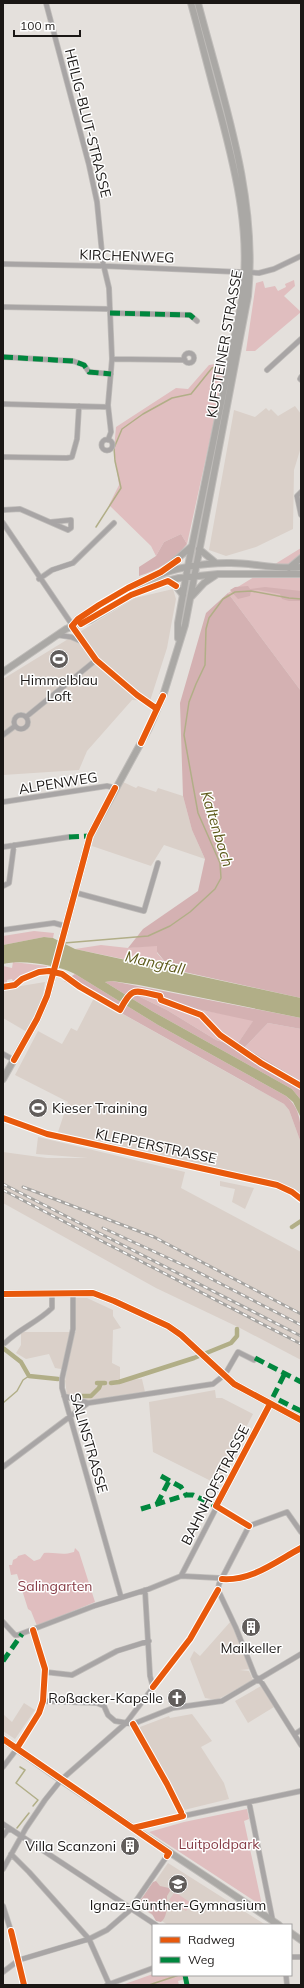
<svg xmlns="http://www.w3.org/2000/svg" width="304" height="1988" font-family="Mulish,sans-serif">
<rect width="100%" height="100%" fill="#e4e0dc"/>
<path fill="#dad0c9" d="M295 406 301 414V447L294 470 293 529 256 547 226 556 209 550 234 410 255 417 266 408 269 411 271 409 278 416Z
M173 589 176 599 167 648 150 701 132 700 87 751 79 770 3 775V679L135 598Z
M123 782 136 788 138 786 156 792 158 788 183 796 192 830 205 859 164 845 151 866 89 845Z
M45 982 41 1006 27 1032 3 1018V989Z
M94 998 284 1104 289 1110 301 1143V1195L269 1181 58 1132 68 1102 15 1075 38 1031 62 1044 71 1028 77 1031Z
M38 1137 185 1172 181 1188 301 1252V1360L240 1328 156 1288 3 1203V1152L47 1158H88L36 1154Z
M220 1181 254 1188 245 1209 232 1202 235 1189 220 1186Z
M75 1298H87L113 1310V1316L121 1328 113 1330 112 1363 120 1367V1380L142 1379 145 1392 86 1401 67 1395 65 1381 67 1370 55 1368 49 1354 26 1359 16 1353 21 1345V1332H76Z
M215 1390 216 1398H222L253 1414 236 1447 237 1448 235 1453H233L217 1484 153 1452 149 1402Z
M231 1621 251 1669 240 1670 249 1671 253 1680 217 1700 205 1698 190 1659 194 1651 200 1656Z
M261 1686 274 1707 248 1723 235 1701Z
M24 1703 35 1710 15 1739 3 1731V1714L12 1722Z
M192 1714 212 1741 201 1747 224 1783 229 1799 184 1810 140 1732V1727L169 1716 170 1718Z
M168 1863 266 1925H168L138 1906Z"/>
<path fill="#e0bebf" d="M294 280 295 286 284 296 301 312 255 351H246L256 283 263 281 265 288 275 286 278 291 286 287 285 284Z
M227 362 187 544 181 534 164 542 156 556 151 546 109 505 119 485 114 449 116 427 176 388 188 389 209 365Z
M301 548V691L228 593Z
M34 931 54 933 53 938 44 937 3 945V936Z
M101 945 128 948 157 945V953L171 969 75 949Z
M13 962 47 966 46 970 36 971 16 981 14 984 12 979 7 980V985L3 986V966L12 968Z
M137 993 197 1009 254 1020 236 1046 216 1040 167 1010 136 995Z
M268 1023 301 1029V1081L245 1047Z
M75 1548 79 1552 95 1602 37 1626 31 1611 28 1609 17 1574 11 1575 9 1565H12L13 1560 17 1558 18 1556 25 1554 34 1561 40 1559 44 1553C57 1552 61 1556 74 1552Z
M247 1809 249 1819 244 1821 262 1905 259 1904 149 1832 184 1822Z
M175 1892 191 1903 186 1911 169 1900Z
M153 1974 183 1975 185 1979 178 1981 179 1985H122Z"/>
<path fill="#d4b1b2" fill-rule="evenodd" d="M181 534 187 544C175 559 157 571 139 576V567L156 556 164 542Z
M248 586 250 589 265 587 301 591V601H289L282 599 280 594 258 590 251 591 250 596 238 599 230 590 235 587Z
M228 593 301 691V998L171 969 157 952V946L128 948 143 929 198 891 205 859 192 830 183 796 180 703 206 613Z
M75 974 158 1025 286 1096C301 1109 301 1124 301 1143L289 1110 284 1104 64 981Z
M112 981 301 1018V1029L268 1023 245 1047 301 1081V1100L292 1089 152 1011 105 982ZM138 993 197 1009 253 1021 236 1046 216 1040 167 1010 136 995Z
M156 1881 160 1886 169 1888 170 1891 167 1896C167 1903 168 1917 161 1922L156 1921 152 1914 140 1907V1901L153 1882Z"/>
<path fill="#b1ae87" d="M44 937 53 938 75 949 301 998V1018L139 985 112 981 105 982 152 1011 292 1089 301 1100V1118L293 1102 286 1096 158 1025 75 974C58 965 22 959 3 964V945Z"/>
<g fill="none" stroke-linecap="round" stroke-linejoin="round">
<path stroke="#b1ae87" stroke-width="1.5" d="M96 527 121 488 115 461 114 448 122 429 143 414 172 398 191 394 212 368 222 364
M64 943 148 936 170 926 190 912 215 889 221 878 220 863 198 813 184 735 189 702 196 684 205 665 206 629 209 618 223 599 235 592 251 591 289 598 301 599
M3 1403 17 1391 23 1380 29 1376
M20 1767 25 1770 16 1783 38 1800 33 1806
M17 1828 29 1813
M149 1985 179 1975"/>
<path stroke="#b1ae87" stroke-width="4.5" d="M292 1227 301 1221
M3 1348 21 1362 29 1376 58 1379
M97 1383H105
M111 1383 119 1382 194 1358 231 1343 237 1336V1329
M77 1396H91L99 1388 101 1383"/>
<g stroke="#bfbcb9" stroke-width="6">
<path id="minor" d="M46 3 89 165 97 202 103 263 109 288 112 359 108 405 111 432 108 440
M3 264 104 266 259 273 274 269 301 256
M3 307 109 309
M110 313 190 315 197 321
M184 358a5 5 0 1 1 10 0a5 5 0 1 1-10 0Z
M3 357 73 361 84 365 89 372 111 374
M112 359 185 360
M267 370 301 339
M301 377 300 379 301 380
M3 404 108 407
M101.5 445a5.5 5.5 0 1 1 11 0a5.5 5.5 0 1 1-11 0Z
M3 457 67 458 72 457 77 439 79 406
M301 492 297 496 301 515
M3 510 20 509 68 530 71 528V520L51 522
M3 523 96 660 137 695 157 709
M39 579 52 570 73 563 114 523
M57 635 71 637 83 642
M14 722a7 7 0 1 1 14 0a7 7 0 1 1-14 0Z
M26 717 96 660
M3 735 15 726
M3 802 107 786 115 788
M3 847 69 837
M3 886 9 883 14 845
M73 892 144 911 158 863
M3 930 54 923 65 926
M3 1054 14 1060
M3 1118 47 1134 277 1185 292 1192 301 1199
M73 1293V1329L62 1379V1388L121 1597
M5 1343C19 1329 38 1322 52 1308V1293
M227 1371 238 1352 254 1360
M64 1396 88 1403
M3 1467 88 1403 213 1384 223 1376
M216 1506 249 1526
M181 1576 270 1404
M145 1590 150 1676 153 1687
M218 1590 236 1628 255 1676 262 1683 301 1745
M3 1622 15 1635H18L94 1606 149 1589 181 1576 238 1579 258 1573 301 1548
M45 1672 72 1675 117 1651 149 1641
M43 1701 97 1703 104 1706 108 1715 115 1721 133 1724 173 1708 222 1701 301 1654
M133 1724 167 1784 183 1816
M295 1734 301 1730
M3 1767 16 1750 39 1713 43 1701 45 1669 33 1630
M249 1802 273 1922
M3 1824 156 1925
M133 1828 183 1816 301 1791
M3 1836 9 1828
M11 1854 29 1872 89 1939 109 1984
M3 1869 26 1828 45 1800 61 1780 126 1723 190 1639 218 1590 219 1584 249 1526 287 1512 301 1532
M3 1906 11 1931
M291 1957H301
M3 1972 19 1960 89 1939 107 1930 129 1911 169 1853
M286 1975 287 1985
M107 1985 153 1968"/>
</g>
<g stroke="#bfbcb9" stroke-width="8">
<path id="major" d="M199 549 216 563
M289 568 301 558
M164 570 192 546
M168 581 176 586 183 595
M191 597 204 583 216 575
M72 626 78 619C130 586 167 562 231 563 255 563 276 570 301 567
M178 638V623L188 566 241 305C252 238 237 176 220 112 210 76 201 39 191 3
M3 672 66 629 90 620 131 595 159 583 179 578 218 574H301
M3 1079 37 1019 47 996 90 836 149 728 163 696 185 625 248 296C258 196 223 99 198 3
M3 1294 93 1293 114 1301 168 1326 181 1335 234 1384 301 1420
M3 1739 61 1780 279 1925
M291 1933 301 1940"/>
</g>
<use href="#minor" stroke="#a8a5a5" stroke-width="4.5"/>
<use href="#major" stroke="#aaa8a5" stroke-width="6"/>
<g stroke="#a5a3a0" stroke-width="3">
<path id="rail" d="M3 1184 301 1336
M23 1187 154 1237 301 1314
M3 1190 301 1344
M103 1228 194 1270 301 1325"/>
</g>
<use href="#rail" stroke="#fff" stroke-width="1.5" stroke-dasharray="4.5" stroke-linecap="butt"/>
<path stroke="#00873e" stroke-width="5" stroke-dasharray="10 5" stroke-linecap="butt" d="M110 313 190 315 197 321
M3 357 73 361 84 365 89 372 111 374
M69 837 90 836
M255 1358 301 1382
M273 1397 285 1373
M279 1400 301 1411
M161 1476 181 1487 186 1495
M157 1504 169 1481
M141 1509 186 1495H193L216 1506
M3 1661 22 1634
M185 1975 187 1985"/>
<g stroke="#fff" stroke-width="8">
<path id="cycleway" d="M81 624 131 595 168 581 176 586
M72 626 78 619 99 605 128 588 161 572 178 560
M72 626 96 660 137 695 157 709
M141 743 163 696
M3 987 15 985 22 979 39 972 49 971 62 974 80 987 120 1010C133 985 135 991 160 996L161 1000 201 1015 220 1035 261 1063 301 1086
M14 1060 37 1019 47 996 90 836 115 788
M3 1118 47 1134 277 1185 292 1192 301 1199
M3 1294 93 1293 114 1301 168 1326 181 1335 234 1384 301 1420
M249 1526 216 1506 270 1404
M222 1579C252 1581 275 1562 301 1548
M153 1687 190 1639 218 1590
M133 1724 167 1784 181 1812
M3 1739 169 1853 167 1856
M19 1745 39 1713 43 1701 45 1669 33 1630
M133 1828 183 1816
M11 1931 24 1985"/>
</g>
<use href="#cycleway" stroke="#e8590c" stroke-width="6"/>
</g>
<defs>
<g id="stadium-disc" transform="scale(1)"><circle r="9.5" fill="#615d5b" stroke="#fff"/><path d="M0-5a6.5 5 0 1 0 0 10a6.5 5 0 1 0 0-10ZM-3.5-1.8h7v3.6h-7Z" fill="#fff"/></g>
<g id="building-disc" transform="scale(1)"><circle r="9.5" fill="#615d5b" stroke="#fff"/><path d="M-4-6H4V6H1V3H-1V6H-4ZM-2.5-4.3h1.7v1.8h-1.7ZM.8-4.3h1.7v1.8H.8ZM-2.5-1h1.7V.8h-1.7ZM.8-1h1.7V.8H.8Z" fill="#fff"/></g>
<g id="church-disc" transform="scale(1)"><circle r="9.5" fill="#615d5b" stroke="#fff"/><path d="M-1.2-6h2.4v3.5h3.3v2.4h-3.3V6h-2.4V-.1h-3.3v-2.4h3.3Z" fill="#fff"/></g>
<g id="school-disc" transform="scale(1)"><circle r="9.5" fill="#615d5b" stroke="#fff"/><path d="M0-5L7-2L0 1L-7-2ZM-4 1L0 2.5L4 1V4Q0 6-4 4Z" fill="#fff"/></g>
</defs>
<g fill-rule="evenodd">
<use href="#stadium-disc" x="59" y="659"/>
<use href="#stadium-disc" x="38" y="1108"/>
<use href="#building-disc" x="251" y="1627"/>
<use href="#church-disc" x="177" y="1698"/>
<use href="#building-disc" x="130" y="1846"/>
<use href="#school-disc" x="178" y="1884"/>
</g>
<g text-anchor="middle" stroke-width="3" stroke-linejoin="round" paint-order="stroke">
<g font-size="14" fill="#1a1715" stroke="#fff">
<text transform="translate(88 123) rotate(76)" y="5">HEILIG-BLUT-STRASSE</text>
<text transform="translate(127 256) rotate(2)" y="5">KIRCHENWEG</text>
<text transform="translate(224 344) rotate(-80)" y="5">KUFSTEINER STRASSE</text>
<text transform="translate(58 783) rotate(-9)" y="5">ALPENWEG</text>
<text transform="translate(156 1146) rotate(12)" y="5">KLEPPERSTRASSE</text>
<text transform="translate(89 1443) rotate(74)" y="5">SALINSTRASSE</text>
<text transform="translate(215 1485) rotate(-63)" y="5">BAHNHOFSTRASSE</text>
</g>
<g font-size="14" fill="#1a1715" stroke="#fff">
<text x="59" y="685">Himmelblau<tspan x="59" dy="16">Loft</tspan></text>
<text x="52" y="1113" text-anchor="start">Kieser Training</text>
<text x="251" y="1653">Mailkeller</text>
<text x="163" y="1703" text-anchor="end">Roßacker-Kapelle</text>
<text x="116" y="1851" text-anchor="end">Villa Scanzoni</text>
<text x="178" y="1910">Ignaz-Günther-Gymnasium</text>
</g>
<g font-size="14" fill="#863b45" stroke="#fff">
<text x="55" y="1591">Salingarten</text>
<text x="219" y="1849">Luitpoldpark</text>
</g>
<g font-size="15" font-style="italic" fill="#5e5a1b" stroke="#fff">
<text transform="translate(217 829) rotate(73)" y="5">Kaltenbach</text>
<text transform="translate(155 963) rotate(13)" y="5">Mangfall</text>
</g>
</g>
<rect width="304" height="1988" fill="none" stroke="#1a1715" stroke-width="8"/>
<rect x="152" y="1924" width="140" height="52" fill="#ffffff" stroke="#a3a2a1"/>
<rect x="160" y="1937" width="20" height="6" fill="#e8590c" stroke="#a3a2a1"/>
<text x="188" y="1944" font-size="12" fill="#1a1715">Radweg</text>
<rect x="160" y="1957" width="20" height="6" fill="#00873e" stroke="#a3a2a1"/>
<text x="188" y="1964" font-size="12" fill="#1a1715">Weg</text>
<path d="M14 30v6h66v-6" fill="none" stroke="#1a1715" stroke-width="2"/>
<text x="20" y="30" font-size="12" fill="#1a1715" stroke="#ffffff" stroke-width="3" paint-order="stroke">100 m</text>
</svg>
